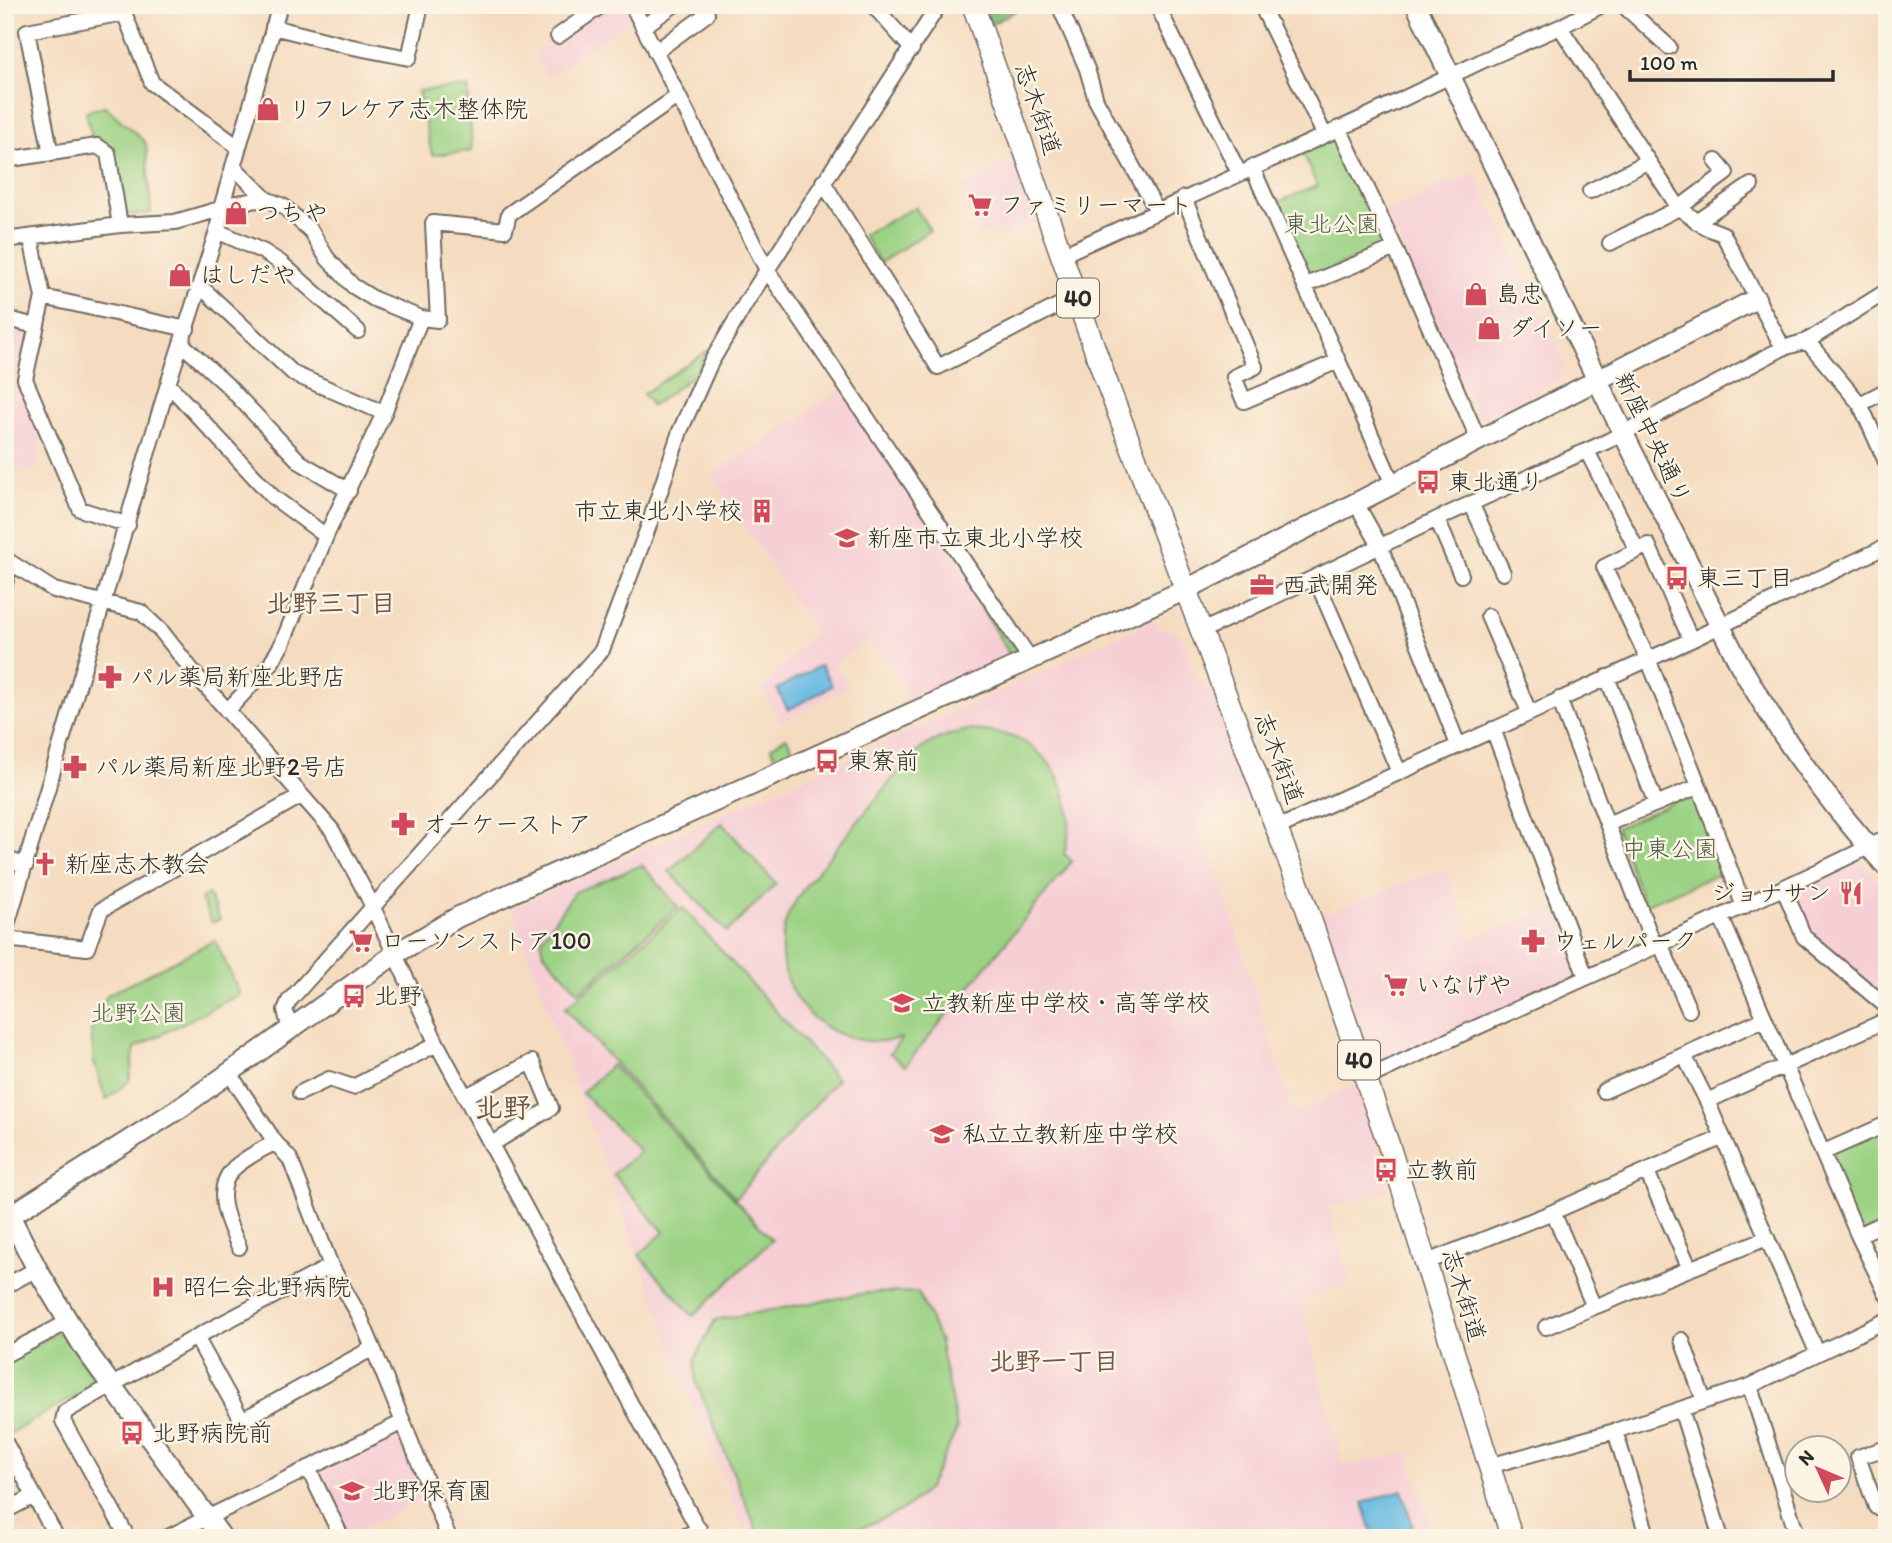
<svg xmlns="http://www.w3.org/2000/svg" width="1892" height="1543" font-family="Itim,'Klee One',sans-serif">
<rect width="100%" height="100%" fill="#fcf5e5"/>
<filter id="ink" filterUnits="userSpaceOnUse"><feTurbulence type="fractalNoise" baseFrequency=".0143" numOctaves="2"/><feDisplacementMap in="SourceGraphic" scale="14" xChannelSelector="R" yChannelSelector="G"/><feConvolveMatrix kernelMatrix="1 2 1 2 8 2 1 2 1" color-interpolation-filters="sRGB"/></filter>
<filter id="wash" filterUnits="userSpaceOnUse"><feTurbulence type="fractalNoise" baseFrequency=".00686" numOctaves="4" result="noise"/><feDisplacementMap in="SourceGraphic" scale="28" xChannelSelector="R" yChannelSelector="G"/><feGaussianBlur stdDeviation="1.57" result="paint"/><feColorMatrix in="noise" values="0 0 0 0 0 0 0 0 0 0 0 0 0 0 0 0 0 1.4 0 .05"/><feComposite in="paint" operator="in"/></filter>
<g filter="url(#wash)">
<rect width="100%" height="100%" fill="#f5dcc0"/>
<path fill="#f6cfd5" d="M602 5H632L637 15 548 77 533 54Z
M1018 157 1040 220 1001 240 997 230 978 237 961 187Z
M1474 172 1565 362 1560 379 1479 420 1386 212Z
M5 323 27 331 16 379 35 415 41 437 35 471 5 468Z
M843 389 984 601 979 605 1009 655 911 699 870 639 834 664 849 687 781 723 761 688 815 632 711 475Z
M1154 619 1158 629 1165 628 1177 632 1184 642 1193 674 1217 698 1254 798 1197 822 1213 858 1293 1114 1355 1085 1390 1191 1328 1208 1350 1283 1300 1302 1344 1466 1408 1452 1435 1538H748L693 1407 511 908 1032 677Z
M1852 860 1860 862 1887 891 1886 995 1812 936 1792 894 1795 887Z
M1445 868 1470 938 1554 907 1579 970 1575 976 1379 1065 1374 1063 1322 915Z
M393 1433 398 1436 423 1499 348 1537 318 1477 319 1470Z"/>
<path fill="#9bd284" stroke="#637e58" stroke-width="2" d="M468 87 472 151 432 155 418 91Z
M105 106 146 143 151 213 128 215 122 211 113 153 93 142 86 112Z
M1332 136 1340 139 1387 246 1314 277 1308 275 1278 202 1317 186 1302 151Z
M915 207 930 230 880 263 863 235Z
M708 350 695 374 652 406 643 394Z
M984 601 1018 652 1010 655 979 604Z
M968 730C988 731 1009 733 1026 743 1063 766 1078 814 1064 854L1072 861 905 1066 890 1053 902 1038C835 1056 772 1001 783 933 786 914 796 900 806 885L909 759C927 742 944 735 968 730Z
M786 737 794 751 776 759 771 747Z
M1694 793 1724 872 1644 905 1616 828Z
M722 823 776 884 727 932 669 871Z
M642 865 678 907 579 992 544 953 541 939 575 892Z
M208 894 220 919 212 923 201 899Z
M683 908 837 1079 736 1198 565 1008Z
M215 940 240 994 135 1048 129 1081 106 1100 94 1062 91 1032 107 995Z
M612 1065 772 1240 693 1316 639 1255 664 1232 613 1174 640 1151 582 1093Z
M1887 1124V1222L1858 1235 1824 1152Z
M918 1292 939 1339 957 1429 928 1489 905 1509 838 1538H760L696 1382 695 1359 715 1320 867 1293Z
M62 1330 97 1384 9 1434 5 1428V1362Z"/>
<path fill="#7cb472" stroke="#54704e" stroke-width="2" d="M987 5H1027L990 25 984 7Z"/>
<path fill="#66b9e2" stroke="#487286" stroke-width="2" d="M821 665 832 686 788 710 777 689Z
M1402 1490 1416 1538H1374L1363 1503Z"/>
</g>
<g filter="url(#ink)">
<g fill="none" stroke-linecap="round" stroke-linejoin="round">
<g stroke="#72695f" stroke-width="18">
<path id="street" d="M121 5 152 83 238 147
M632 5 767 270 1031 660
M873 5 912 49
M1059 5 1087 69 1096 100 1157 211
M1157 5 1239 173
M1261 5 1324 134
M1623 5 1669 47
M273 27 348 46 409 58 421 5
M643 27 674 5
M1560 27 1679 208 1705 227 1723 234 1783 348
M558 36 602 5
M655 52 707 14 700 5
M1339 128 1395 248 1479 441
M51 154 27 31 124 13
M5 160 97 146 108 153 120 225
M1252 167 1393 484
M823 182 938 367 1077 296
M1590 191 1647 162
M1184 198 1255 367 1234 377 1244 401 1338 361
M222 205 266 199
M1697 222 1751 185
M217 231 264 252 281 263 358 331
M31 238 43 297 25 379 80 509 128 525
M5 240 120 225 175 222 220 209
M1610 243 1679 208 1726 173 1716 161
M1062 255 1365 117 1484 60 1560 27 1602 5
M1306 285 1395 248
M200 286 294 374 384 413
M43 297 187 329
M5 318 35 326
M421 318 438 320 433 223 505 230 509 214 678 96
M1807 341 1887 291
M182 344 227 385 300 462 349 491
M168 384 273 497 326 536
M1860 404 1887 390
M1587 451 1637 550
M1356 503 1380 546 1458 745
M1471 503 1503 573
M1437 519 1461 575
M5 559 54 590 141 612 162 632 195 674 332 830 368 897 437 1044 703 1538
M1315 577 1399 772
M5 584 10 562
M1488 616 1529 712
M1202 631 1437 519 1610 440 1783 348 1807 341 1860 404 1887 464
M1691 640 1648 545 1604 567 1648 659 1699 786
M1559 699 1654 945
M227 711 270 665 282 644 326 536 384 413 421 318 374 299 353 286 327 258 311 231 283 206 266 199 233 166
M1493 729 1586 977
M1656 804 1699 786 1744 907
M1607 824 1656 804 1607 677
M1277 828 1691 640 1887 546
M5 859 26 865
M1784 889 1804 937 1887 1007
M1721 917 1858 1235 1887 1295
M5 932 168 384 217 231 222 205 280 5
M5 939 87 948 101 910 301 796
M1660 943 1689 1010
M290 1030 285 1010 289 1001 602 650 648 528 680 431 710 364 747 301 939 5
M1684 1055 1707 1101
M230 1074 275 1142 290 1159 331 1266
M1365 1079C1538 997 1715 923 1887 838
M1604 1091 1764 1019
M300 1093 329 1079 353 1087 437 1044
M466 1096 532 1062 551 1108 492 1144
M1824 1152 1887 1124
M1647 1172 1690 1269
M1553 1212 1594 1307 1767 1238
M1858 1235 1887 1222
M239 1247C229 1224 212 1191 233 1169 244 1158 262 1150 275 1142
M1427 1262 1553 1212 1723 1137
M5 1286 37 1269
M1546 1327 1594 1307
M196 1337 331 1266 360 1317 373 1348
M1682 1340 1704 1401
M1817 1352 1707 1101 1887 1020
M5 1355 68 1322
M1750 1386 1798 1538
M1681 1409 1721 1538
M1615 1431 1648 1538
M5 1442 57 1538
M1887 1448 1858 1457 1876 1507 1887 1504
M1489 1466 1615 1431 1750 1386 1887 1320
M308 1468 342 1538
M1779 1477 1798 1471
M5 1511 34 1496
M128 1538 63 1421 65 1412 196 1337 242 1420 373 1348 403 1422
M166 1538 403 1422 449 1538
M682 1538 699 1529"/>
</g>
<g stroke="#72695f" stroke-width="23">
<path id="secondary" d="M1416 5 1623 433 1739 663C1780 736 1830 805 1887 867
M10 1216 37 1269 83 1346 222 1538
M5 1219 183 1106 395 954 458 917 1185 590 1756 299"/>
</g>
<g stroke="#72695f" stroke-width="24">
<path id="primary" d="M973 5 1105 378 1302 895 1389 1146 1512 1538"/>
</g>
<use href="#street" stroke="#fff" stroke-width="14"/>
<use href="#secondary" stroke="#fff" stroke-width="19"/>
<use href="#primary" stroke="#fff" stroke-width="21"/>
</g>
</g>
<defs>
<g id="shop-bare" transform="scale(1.89)"><path d="M-5-2.5h2.3a2.7 3.5 0 0 1 5.4 0H5L5.5 6h-11ZM-1.5-2.5h3a1.5 2.3 0 0 0-3 0Z" fill="#d1495b" stroke="#fcf5e5" stroke-width="2.5" paint-order="stroke"/></g>
<g id="supermarket-bare" transform="scale(1.89)"><path d="M-6-5.5h2.5l.6 2H6L4.5 2H-2.5L-4.4-4H-6ZM-1.5 3.2a1.3 1.3 0 1 0 .1 0ZM3 3.2a1.3 1.3 0 1 0 .1 0Z" fill="#d1495b" stroke="#fcf5e5" stroke-width="2.5" paint-order="stroke"/></g>
<g id="bus-bare" transform="scale(1.89)"><path d="M-5-6H5V4H4V6H2V4H-2V6H-4V4H-5ZM-3.5-4V0h7V-4ZM-3.5 1.2v1.5H-2V1.2ZM2 1.2v1.5H3.5V1.2Z" fill="#d1495b" stroke="#fcf5e5" stroke-width="2.5" paint-order="stroke"/></g>
<g id="building-bare" transform="scale(1.89)"><path d="M-4-6H4V6H1V3H-1V6H-4ZM-2.5-4.3h1.7v1.8h-1.7ZM.8-4.3h1.7v1.8H.8ZM-2.5-1h1.7V.8h-1.7ZM.8-1h1.7V.8H.8Z" fill="#d1495b" stroke="#fcf5e5" stroke-width="2.5" paint-order="stroke"/></g>
<g id="school-bare" transform="scale(1.89)"><path d="M0-5L7-2L0 1L-7-2ZM-4 1L0 2.5L4 1V4Q0 6-4 4Z" fill="#d1495b" stroke="#fcf5e5" stroke-width="2.5" paint-order="stroke"/></g>
<g id="office-bare" transform="scale(1.89)"><path d="M-6-3h4V-5.5h4V-3h4V5H-6ZM-1-4.5V-3h2v-1.5ZM-6 0V1H6V0Z" fill="#d1495b" stroke="#fcf5e5" stroke-width="2.5" paint-order="stroke"/></g>
<g id="pharmacy-bare" transform="scale(1.89)"><path d="M-2-6h4v4h4v4h-4v4h-4v-4h-4v-4h4Z" fill="#d1495b" stroke="#fcf5e5" stroke-width="2.5" paint-order="stroke"/></g>
<g id="church-bare" transform="scale(1.89)"><path d="M-1.2-6h2.4v3.5h3.3v2.4h-3.3V6h-2.4V-.1h-3.3v-2.4h3.3Z" fill="#d1495b" stroke="#fcf5e5" stroke-width="2.5" paint-order="stroke"/></g>
<g id="restaurant-bare" transform="scale(1.89)"><path d="M-5-6h1v4h1v-4h1v4h1v-4h1v5L-1.5 .5V6h-2V.5L-5-1ZM5-6V6H3V1.5H1.5Q1.5-4 5-6Z" fill="#d1495b" stroke="#fcf5e5" stroke-width="2.5" paint-order="stroke"/></g>
<g id="hospital-bare" transform="scale(1.89)"><path d="M-5-5h3v3.5h4V-5h3V5h-3V1.5h-4V5h-3Z" fill="#d1495b" stroke="#fcf5e5" stroke-width="2.5" paint-order="stroke"/></g>
</defs>
<g fill-rule="evenodd">
<use href="#shop-bare" x="268" y="109"/>
<use href="#supermarket-bare" x="980" y="205"/>
<use href="#shop-bare" x="236" y="213"/>
<use href="#shop-bare" x="180" y="275"/>
<use href="#shop-bare" x="1476" y="294"/>
<use href="#shop-bare" x="1489" y="328"/>
<use href="#bus-bare" x="1428" y="482"/>
<use href="#building-bare" x="762" y="511"/>
<use href="#school-bare" x="847" y="538"/>
<use href="#bus-bare" x="1677" y="578"/>
<use href="#office-bare" x="1262" y="585"/>
<use href="#pharmacy-bare" x="110" y="677"/>
<use href="#bus-bare" x="827" y="761"/>
<use href="#pharmacy-bare" x="75" y="767"/>
<use href="#pharmacy-bare" x="403" y="824"/>
<use href="#church-bare" x="45" y="864"/>
<use href="#restaurant-bare" x="1851" y="893"/>
<use href="#supermarket-bare" x="361" y="941"/>
<use href="#pharmacy-bare" x="1533" y="941"/>
<use href="#supermarket-bare" x="1396" y="985"/>
<use href="#bus-bare" x="354" y="996"/>
<use href="#school-bare" x="902" y="1003"/>
<use href="#school-bare" x="942" y="1134"/>
<use href="#bus-bare" x="1386" y="1170"/>
<use href="#hospital-bare" x="163" y="1287"/>
<use href="#bus-bare" x="132" y="1433"/>
<use href="#school-bare" x="352" y="1491"/>
</g>
<g text-anchor="middle" stroke-width="5" stroke-linejoin="round" paint-order="stroke">
<g fill="#fcf5e5" stroke="#6a6863" stroke-width="2">
<rect x="1057" y="278.5" width="42" height="39" rx="5"/>
<rect x="1338" y="1040.5" width="42" height="39" rx="5"/>
</g>
<g font-size="23" font-weight="bold" fill="#2b2b2b">
<text x="1078" y="306">40</text>
<text x="1359" y="1068">40</text>
</g>
<g font-size="24" fill="#2b2b2b" stroke="#fcf5e5" text-anchor="start">
<text x="288" y="117">リフレケア志木整体院</text>
<text x="1000" y="213">ファミリーマート</text>
<text x="256" y="221">つちや</text>
<text x="200" y="283">はしだや</text>
<text x="1496" y="302">島忠</text>
<text x="1509" y="336">ダイソー</text>
<text x="1448" y="490">東北通り</text>
<text x="742" y="519" text-anchor="end">市立東北小学校</text>
<text x="867" y="546">新座市立東北小学校</text>
<text x="1697" y="586">東三丁目</text>
<text x="1282" y="593">西武開発</text>
<text x="130" y="685">パル薬局新座北野店</text>
<text x="847" y="769">東寮前</text>
<text x="95" y="775">パル薬局新座北野2号店</text>
<text x="423" y="832">オーケーストア</text>
<text x="65" y="872">新座志木教会</text>
<text x="1831" y="901" text-anchor="end">ジョナサン</text>
<text x="381" y="949">ローソンストア100</text>
<text x="1553" y="949">ウェルパーク</text>
<text x="1416" y="993">いなげや</text>
<text x="374" y="1004">北野</text>
<text x="922" y="1011">立教新座中学校・高等学校</text>
<text x="962" y="1142">私立立教新座中学校</text>
<text x="1406" y="1178">立教前</text>
<text x="183" y="1295">昭仁会北野病院</text>
<text x="152" y="1441">北野病院前</text>
<text x="372" y="1499">北野保育園</text>
</g>
<g font-size="24" fill="#2b2b2b" stroke="#fcf5e5">
<text transform="translate(1038 109) rotate(71)" y="8">志木街道</text>
<text transform="translate(1653 438) rotate(64)" y="8">新座中央通り</text>
<text transform="translate(1279 758) rotate(69)" y="8">志木街道</text>
<text transform="translate(1464 1295) rotate(73)" y="8">志木街道</text>
</g>
<g font-size="24" fill="#4d5d46" stroke="#fcf5e5">
<text x="1332" y="232">東北公園</text>
<text x="1670" y="857">中東公園</text>
<text x="138" y="1021">北野公園</text>
</g>
<g font-size="26" font-weight="bold" fill="#715549" stroke="#fcf5e5">
<text x="331" y="612">北野三丁目</text>
<text x="1054" y="1370">北野一丁目</text>
</g>
<g font-size="28" font-weight="bold" fill="#715549" stroke="#fcf5e5">
<text x="503" y="1117">北野</text>
</g>
</g>
<rect width="1892" height="1543" fill="none" stroke="#fcf5e5" stroke-width="28"/>
<g transform="translate(1818 1469) rotate(314)"><circle r="33" fill="#fcf5e5" stroke="#a8a49b" stroke-width="2"/>
<path d="M0-5L12 26L0 18L-12 26Z" fill="#d1495b"/>
<text y="-10" font-size="19" font-weight="bold" text-anchor="middle" fill="#2b2b2b">N</text>
</g>
<path d="M1630 70v10h203v-10" fill="none" stroke="#2b2b2b" stroke-width="3.5"/>
<text x="1640" y="70" font-size="21" fill="#2b2b2b" stroke="#fcf5e5" stroke-width="5" paint-order="stroke">100 m</text>
</svg>
